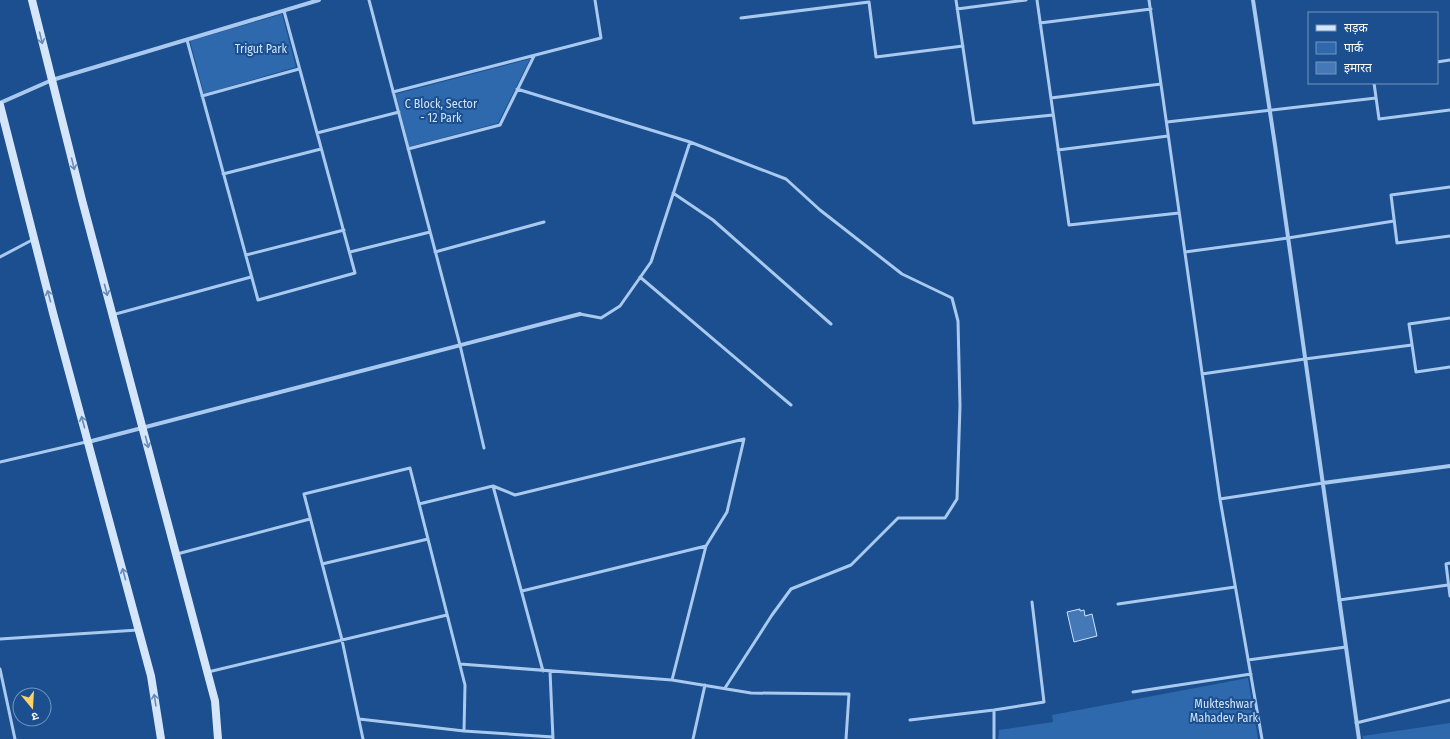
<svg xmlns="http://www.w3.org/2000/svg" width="1450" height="739" font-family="'Fira Sans Condensed','Noto Sans Devanagari',sans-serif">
<rect width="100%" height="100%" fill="#1b4f8f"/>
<path fill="#2e69ad" d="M282 14 296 67 204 94 190 41Z
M530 59 498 123 409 147 396 94Z
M1248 678 1258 739H998L999 730 1053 722 1052 715Z
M1450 723V739H1363V736Z"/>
<path fill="#4478b7" stroke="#cfe3fa" d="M1080 609V611L1084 610 1085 616 1092 614 1097 636 1074 642 1067 612Z"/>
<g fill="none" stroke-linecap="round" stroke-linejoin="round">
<path stroke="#a9c9ee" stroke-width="3" d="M369 0 460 345 484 448
M956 0 974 123 1053 115
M1037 0 1069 225 1179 213
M1149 0 1220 499 1262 739
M957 9 1026 0
M741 18 869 2 876 57 963 46
M1040 23 1151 9
M187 40 258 300 355 273 284 11
M1437 62 1450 60
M1374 83 1379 119 1450 110
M517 89 690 142 786 179 820 210 902 274 952 298 958 321 960 406 957 499 945 518H898L851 565 791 589 772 615 725 688
M393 92 601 38 595 0
M202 96 299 69
M1051 98 1161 84
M1167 122 1376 98
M317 133 399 112
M408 149 500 125 534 56
M1058 150 1168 136
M223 174 321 149
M1450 187 1391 195 1397 243 1450 236
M673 193 713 220 831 324
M350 252 430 232
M435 252 544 222
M1185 252 1288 238 1394 221
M246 255 344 230
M0 257 34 239
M640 277 791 405
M580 314 601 318 620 306 651 262 690 142
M112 315 251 277
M1450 318 1409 324 1416 372 1450 367
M1202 374 1305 359 1412 345
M0 462 86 442
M493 486 543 671
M1220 499 1323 483
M419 504 493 486 515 495 744 439 727 512 706 546 672 680
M177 554 310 519
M1450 563 1446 564 1450 596
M322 564 428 539
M522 591 706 546
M1339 600 1448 585
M1118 604 1235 587
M0 639 138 630
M1248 660 1346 647
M460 664 672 680 751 693 849 694 846 739
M0 669 15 739
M550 671 553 739
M208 672 447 615
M1133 692 1251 674
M994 710V739
M359 719 464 731 553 737
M910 720 994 710 1044 702 1032 602
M1356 723 1450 700
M363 739 342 640 304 494 410 468 465 685 464 731
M693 739 705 685"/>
<path stroke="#a9c9ee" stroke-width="4" d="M1253 0 1275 145 1359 739
M0 103 52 80 319 0
M88 442 580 314
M1323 483 1450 466"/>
<path stroke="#d6e6fa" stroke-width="8" d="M32 0 82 200 215 701 218 739
M0 105 53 313 151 676 161 739"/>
</g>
<defs><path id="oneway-shaft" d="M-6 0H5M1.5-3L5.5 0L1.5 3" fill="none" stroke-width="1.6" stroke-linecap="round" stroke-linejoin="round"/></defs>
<g stroke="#668bba">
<use href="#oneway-shaft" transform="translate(41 38) rotate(76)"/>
<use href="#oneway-shaft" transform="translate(73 164) rotate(76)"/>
<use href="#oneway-shaft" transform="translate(106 290) rotate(75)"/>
<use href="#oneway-shaft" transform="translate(49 296) rotate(-105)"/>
<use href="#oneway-shaft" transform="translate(83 422) rotate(-105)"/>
<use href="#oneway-shaft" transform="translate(147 442) rotate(75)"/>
<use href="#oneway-shaft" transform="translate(124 574) rotate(-105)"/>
<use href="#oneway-shaft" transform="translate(155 700) rotate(-99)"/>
</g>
<g text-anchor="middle" stroke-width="4" stroke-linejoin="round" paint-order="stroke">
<g font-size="12" fill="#cfe3fa" stroke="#1b4f8f">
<text x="261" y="53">Trigut Park</text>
<text x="441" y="108">C Block, Sector<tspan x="441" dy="14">- 12 Park</tspan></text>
<text x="1224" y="708">Mukteshwar<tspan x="1224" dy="14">Mahadev Park</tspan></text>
</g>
</g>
<rect x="1308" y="12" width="130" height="72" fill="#1b4f8f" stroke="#7695bc"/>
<rect x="1316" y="25" width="20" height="6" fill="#d6e6fa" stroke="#7695bc"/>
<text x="1344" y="32" font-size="12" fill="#ffffff">सड़क</text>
<rect x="1316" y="42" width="20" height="12" fill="#2e69ad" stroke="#7695bc"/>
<text x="1344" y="52" font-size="12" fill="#ffffff">पार्क</text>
<rect x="1316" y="62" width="20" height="12" fill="#4478b7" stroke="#7695bc"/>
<text x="1344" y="72" font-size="12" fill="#ffffff">इमारत</text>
<g transform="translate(32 707) rotate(162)"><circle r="19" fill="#1b4f8f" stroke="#7695bc"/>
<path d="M0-3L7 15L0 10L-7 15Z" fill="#ffd166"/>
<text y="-6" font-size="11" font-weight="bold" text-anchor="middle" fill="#ffffff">उ</text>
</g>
</svg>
